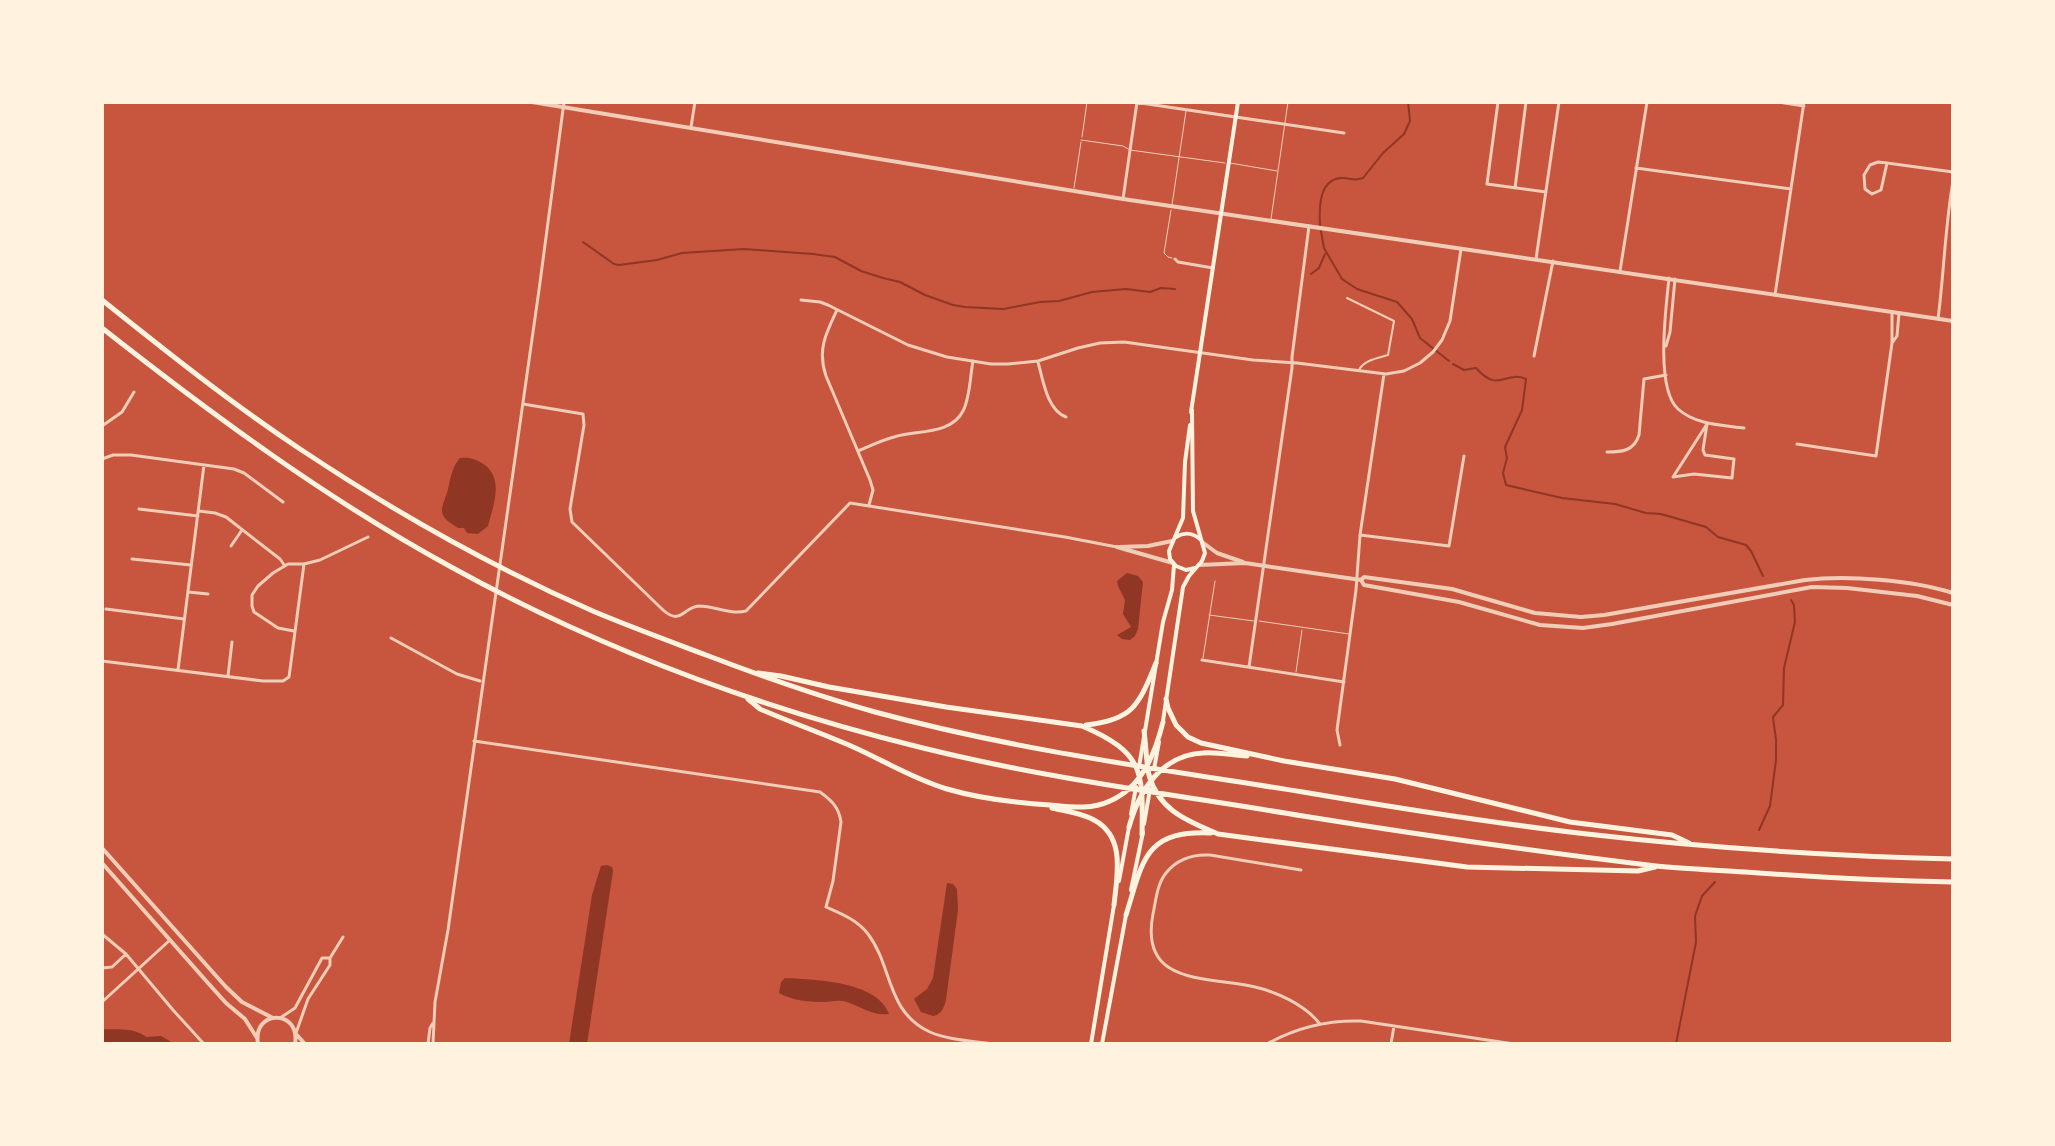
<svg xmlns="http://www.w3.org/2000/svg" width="2055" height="1146" font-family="Barlow,sans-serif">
<rect width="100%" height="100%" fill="#c8553d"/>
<path fill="#8f3625" d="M460 458C470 457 476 459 485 465 504 480 493 506 488 526L478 534 467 533 464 528C456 528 460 529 452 524 435 513 444 505 448 489 451 477 452 467 460 458Z
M1127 573 1138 576 1143 582 1138 629 1135 636 1130 640 1122 639 1117 635 1131 627 1123 614 1125 600 1118 586 1117 581Z
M607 865 612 867 613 871 587 1044H569L592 895 600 869 601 866Z
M947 883 953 884 957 889 958 910 946 1000C944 1008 941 1015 933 1016L921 1012 914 999 927 989 933 978Z
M785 978C817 980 877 981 889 1014 873 1016 861 1007 847 1002 839 999 830 1002 822 1002 808 1002 791 1000 779 993L781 982Z
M102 1029C117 1030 134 1027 146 1037L161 1036 175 1044H102Z"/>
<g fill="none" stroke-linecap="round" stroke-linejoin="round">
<path stroke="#8f3625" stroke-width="2" d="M1320 225C1319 207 1319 177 1344 178 1352 179 1355 181 1363 178L1383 153 1404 134 1410 121 1408 102
M1321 231 1324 248 1342 279 1357 289 1397 302 1412 319 1420 338 1449 361
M583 242 614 264 619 265 657 260 682 253 744 249 813 254 835 257 861 271 883 278 900 282 925 295 953 305 965 307 1003 309 1040 302 1059 301 1092 292 1126 289 1150 292 1161 288 1175 289
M1311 274 1319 268 1325 254
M1453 364 1464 370 1476 368C1499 394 1505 370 1526 379L1522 410 1505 447 1507 458 1503 473 1506 485 1562 498 1615 504 1646 513 1661 514 1706 527 1718 537 1746 545 1751 551 1763 576
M1759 830 1770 806 1776 760V740L1773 717 1783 705 1784 668 1795 622 1794 605 1791 600
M1676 1044 1696 942 1695 916 1702 896 1715 882"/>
<path stroke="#f1ccb7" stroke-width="1" d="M1082 137 1087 102
M1081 140 1123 146 1130 150 1225 163
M1230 163 1277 171
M1074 188 1081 142
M1172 205 1186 111
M1171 210 1164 253 1168 257 1172 258
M1271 219 1288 102
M1209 615 1254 621
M1259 621 1349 634
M1203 658 1215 581
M1296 672 1302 630"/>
<path stroke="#f1ccb7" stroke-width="2" d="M1347 298 1394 321 1388 355C1378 358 1364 360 1359 370"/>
<path stroke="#f1ccb7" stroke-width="3" d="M1134 102 1344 133
M1498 102 1487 184 1546 192
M1778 102 1804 106
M691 127 695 102
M1878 162 1887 163 1881 190 1872 194 1865 189 1864 175 1870 165Z
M1887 163 1953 172
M1636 168 1791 189
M1515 188 1526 102
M1123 199 1137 102
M1175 259 1178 262 1213 268
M1536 259 1559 102
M1620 271 1647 102
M1669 278C1666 308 1655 388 1678 409 1696 425 1722 425 1744 428
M1775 295 1804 102
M801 300 820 302 828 305 908 345 947 357 991 364H1008L1038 361 1078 348 1100 343 1124 342 1253 360 1297 363 1386 374 1404 371 1420 363 1433 352 1442 340 1450 321 1461 249
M837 310C826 333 817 350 826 376L870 480 873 490 869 505
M1938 319C1944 273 1945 227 1953 181
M1892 343 1897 336 1899 313
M1666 346 1670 332 1675 279
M1534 356 1553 261
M1038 362C1043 380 1047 410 1066 417
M523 404 583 414 584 425 570 509 572 522 663 610C681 626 683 607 699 606 715 606 730 615 746 611L850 503 1065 537 1117 547
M1707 424 1703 450 1705 455 1734 459 1732 478 1694 474 1673 477Z
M102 426 122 412 134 392
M1797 444 1876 456 1892 343V313
M858 451C870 446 882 440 894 437 916 430 951 435 963 411 970 398 970 377 973 361
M1607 452C1622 452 1634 451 1639 435L1644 379 1666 375
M102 459 113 455H131L234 469 244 473 283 502
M139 509 198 516
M199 511 215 513 226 517 280 559 285 566
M1360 535 1449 546 1464 456
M231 546 242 530
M132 559 191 565
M188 592 208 594
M106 609 184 619
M294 631 278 628 254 612 252 606V595L258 586 273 573 288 564H304L320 560 368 537
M391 638 457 674 480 681
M1202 660 1344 682
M102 661 263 681H283L289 677 304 564
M1249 667 1292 368V357L1309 226
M178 670 204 465
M228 676 232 642
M474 741 820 792C831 800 839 807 841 822L833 881 826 907C842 914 857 920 868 934 893 967 886 1012 930 1032 948 1040 972 1041 992 1044
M1340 745 1337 730 1356 590 1360 535 1384 374
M1301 870 1210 855C1192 854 1177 859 1166 873 1157 884 1156 900 1153 914 1139 986 1207 976 1255 987 1277 992 1305 1005 1319 1023
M102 934 126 954 173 1010 204 1044
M102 968 112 967 126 954
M102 1002 170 940
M280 1018 295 1008 322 958H330
M296 1033 308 999 330 965V958L343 937
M428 1044 430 1028 433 1023
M433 1044 435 1002 448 930 539 290 564 102
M1267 1044C1297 1027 1327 1020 1361 1021L1514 1044
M1391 1044 1394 1026"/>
<path stroke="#f1ccb7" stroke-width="4" d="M532 102 1123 199 1953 321
M1202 542 1217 553 1243 562
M1117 547 1173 563
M1119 547 1148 546 1172 541
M1199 565 1245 563 1361 580 1364 577 1452 589 1535 613 1581 617 1604 615 1805 580C1847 575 1912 580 1953 593
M1361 580 1364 585 1459 602 1540 625 1583 628 1612 624 1812 587 1847 588 1917 596 1953 605
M102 848 226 987 242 1002 273 1018
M102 863 208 983 226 1003 245 1019 257 1038
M296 1034 305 1044
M258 1044C252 1009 301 1009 295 1044"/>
<path stroke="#fff3e0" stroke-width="4" d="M1191 412 1238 102
M1190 425 1185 462 1183 518 1169 551 1170 559 1176 566 1186 570 1195 568
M1176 537C1184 532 1193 533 1200 539
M1163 721 1183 587 1189 576 1202 561 1205 553 1193 511 1192 410
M1139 767 1163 622 1172 590 1174 565
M1154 769 1159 742
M1131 814 1136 787
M1144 824 1150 789
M1119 881 1129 827
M1131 890 1143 832
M1091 1044 1114 905
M1102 1044 1126 915"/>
<path stroke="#fff3e0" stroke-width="5" d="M102 300C167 352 231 403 300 449 393 511 492 567 595 612 631 627 669 641 706 655 761 676 817 696 875 712 1015 750 1159 769 1303 792 1397 808 1492 823 1587 834 1709 848 1831 856 1953 859
M102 328C214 416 328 500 453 568 600 649 760 708 923 748 1048 779 1177 795 1303 816 1421 835 1538 852 1656 866 1686 869 1716 870 1745 872 1814 877 1884 881 1953 882
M758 673 781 676 829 687 946 707 1082 726C1145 753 1143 772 1142 835
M748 699 760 709C790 722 821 733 851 746 883 760 913 779 947 789 978 798 1017 803 1050 805 1071 807 1091 810 1110 801 1142 787 1155 754 1163 722
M1166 699 1168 708 1176 725 1188 737 1201 743 1284 761 1395 779 1570 822 1672 835 1689 843
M1086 725C1134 720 1139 704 1156 663
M1144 731C1146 745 1146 761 1149 775 1159 811 1188 821 1218 834L1467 867 1638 871 1655 867
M1052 808C1065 811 1082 813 1094 820 1126 837 1117 875 1114 905
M1129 827C1139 791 1161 755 1203 753 1217 752 1232 755 1247 756
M1126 915C1143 861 1144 830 1211 833"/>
</g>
<rect width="2055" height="1146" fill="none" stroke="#fff3e0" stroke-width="208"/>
</svg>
